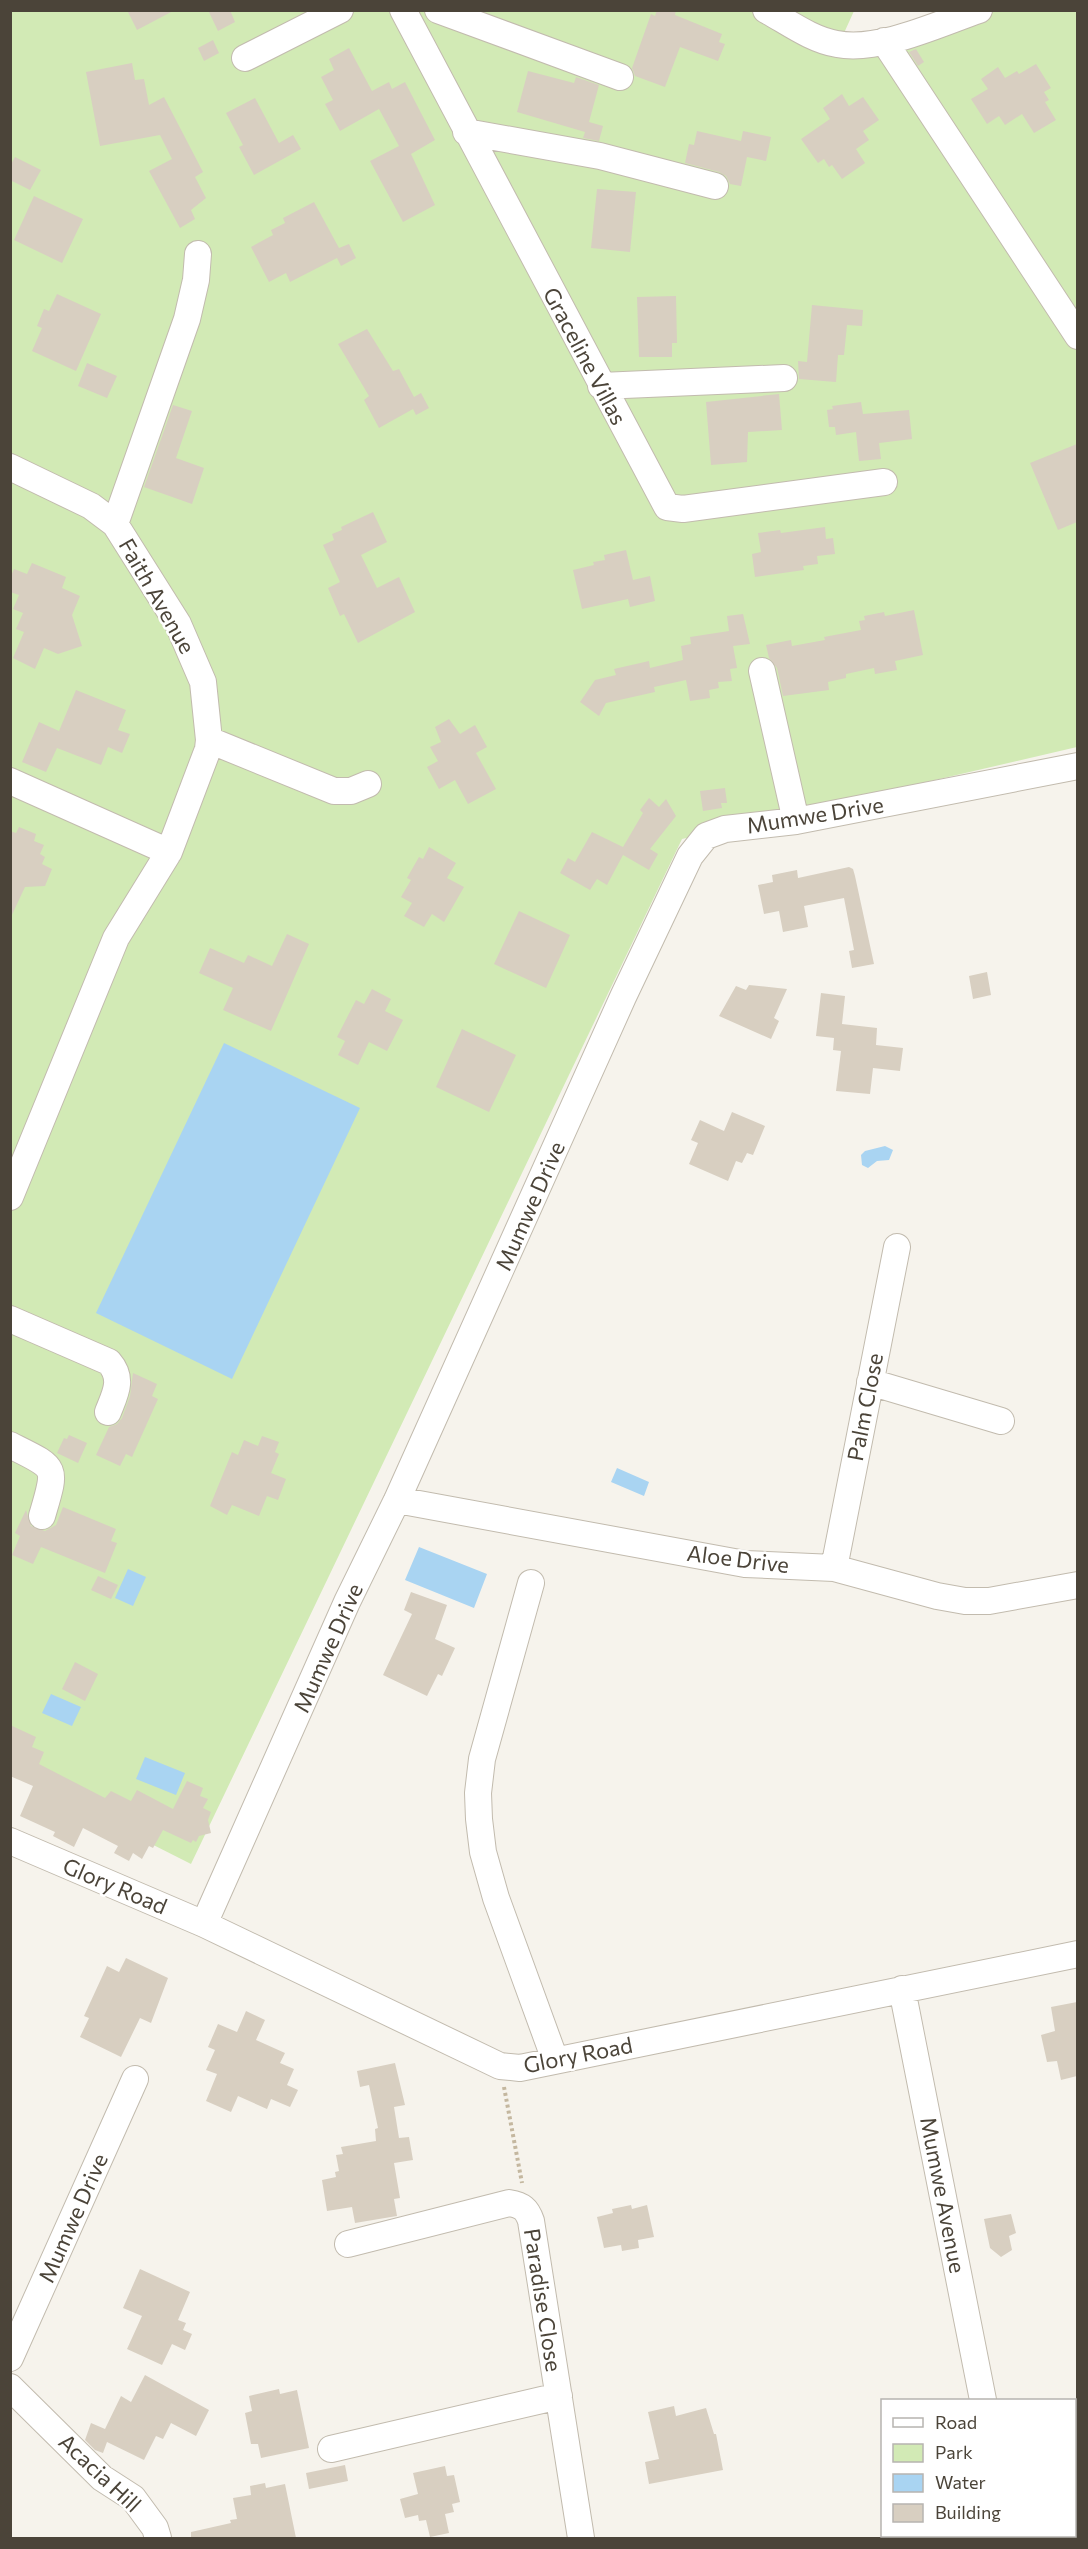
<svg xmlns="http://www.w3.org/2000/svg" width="1088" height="2549" font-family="Commissioner,sans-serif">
<rect width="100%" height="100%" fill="#f6f3ec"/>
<path fill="#d2eab5" d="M10 11H854L834 55 996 11H1077V747L682 839 191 1864 11 1773Z"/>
<path fill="#a9d4f2" d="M224 1043 360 1108 232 1379 96 1313Z
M885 1146 893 1150 889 1160 877 1161 868 1168 862 1165 861 1155 865 1151Z
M617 1468 649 1482 644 1496 611 1482Z
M419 1547 487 1574 474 1608 405 1580Z
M128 1569 146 1577 133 1606 115 1598Z
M51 1694 81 1707 72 1726 42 1713Z
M145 1757 185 1773 176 1795 136 1779Z"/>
<path fill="#d8cfc1" d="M127 10H175L137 30Z
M208 10H230L235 22 218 31Z
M657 10H676L675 15 722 34 719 42 725 44 718 61 680 47 665 87 635 76 632 68 651 14 655 16Z
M213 40 219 53 204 61 198 48Z
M349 48 372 91 389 82 392 89 405 82 435 140 411 154 435 205 403 222 370 161 399 146 379 109 340 131 325 104 333 100 321 77 334 70 329 59Z
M916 49 924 62 918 66 909 52Z
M132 63 135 80 144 79 149 105 164 97 203 172 195 177 206 198 191 210 195 219 180 228 149 171 172 159 160 135 100 146 86 72Z
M1036 64 1051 88 1044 92 1049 100 1045 102 1056 120 1034 133 1022 114 1005 125 999 116 987 124 971 99 988 89 981 79 998 67 1005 78 1017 71 1019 74Z
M528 71 574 83 576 77 599 85 589 122 603 126 599 141 583 138 585 132 517 112Z
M842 94 849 106 863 97 879 120 863 131 869 140 856 149 865 163 842 179 832 165 829 167 824 159 818 163 801 139 830 119 823 108Z
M255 98 279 143 293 135 301 149 254 175 239 147 243 145 226 113Z
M697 131 741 141 743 131 771 137 766 161 747 157 741 186 730 184 726 176 719 172 685 163 689 144 694 145Z
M15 157 41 170 30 190 10 180V166Z
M597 189 636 192 630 252 591 248Z
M34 196 83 219 62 263 14 240Z
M314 202 339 248 349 244 356 258 341 266 337 258 290 282 286 273 269 282 251 247 273 235 271 230 285 223 283 218Z
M57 294 101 314 76 371 32 351 42 328 37 326 44 309 49 311Z
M676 296 677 343H672V357H639L637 297Z
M812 305 863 310 862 326 847 325 844 355H838L836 382 799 379 798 361 807 362Z
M367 329 393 371 399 369 414 397 421 393 429 408 416 415 413 409 379 428 364 400 369 396 338 344Z
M87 363 117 376 107 398 78 386Z
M779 394 782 430 748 432 747 462 711 465 706 402Z
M861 402 863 414 909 410 912 439 879 443 881 459 859 461 856 432 836 435 835 427H829L827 410 833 409 832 406Z
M173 405 192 411 176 458 204 468 192 504 144 487Z
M1077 444V522L1058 530 1030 463Z
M373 512 387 542 361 555 377 588 399 577 415 612 358 643 344 614 340 616 328 588 340 582 323 545 334 540 332 534 342 530 341 527Z
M825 527 826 539 833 538 835 554 817 556 818 564 803 566 804 570 755 577 752 554 761 552 758 533 780 530 781 533Z
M626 550 633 580 650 576 655 601 630 607 628 599 582 609 573 570 594 565 593 562 605 560 604 555Z
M32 563 66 577 62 588 80 596 72 615 82 646 58 654 44 648 35 669 13 658 24 632 16 629 23 613 13 609 19 595 10 592V578L14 569 27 574Z
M914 610 923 655 895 661 897 670 875 674 874 668 846 674V678L828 682 829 690 783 696 777 668 769 658 766 645 791 640 792 646 825 640 824 637 861 630 859 621 865 620 864 616 884 612 885 616Z
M743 614 750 644 733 646 737 668 730 669 732 681 718 682 719 688 709 690 710 698 690 701 686 680 654 687 655 692 606 703 599 716 580 702 595 680 616 675 614 669 649 661 650 668 683 660 681 646 691 644 690 637 729 631 727 616Z
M76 690 126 710 118 730 130 734 122 753 108 747 101 765 57 748 46 772 22 762 39 722 59 731Z
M449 719 460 734 475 725 487 747 476 753 496 789 468 804 455 780 439 789 427 767 438 761 430 747 441 742 435 727Z
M725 788 727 803H721L722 808 703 811 700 791Z
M649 798 659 807 666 799 676 816 650 849 658 854 649 870 623 855 607 885 597 879 590 890 560 873 568 858 575 862 592 832 623 847 643 813 640 810Z
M19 827 36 834 34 841 44 845 40 854 45 857 42 864 52 869 45 886 25 887 10 919V831L16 833Z
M429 847 456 863 447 878 464 887 444 922 432 914 424 927 404 916 412 903 401 897 411 880 407 878 419 857 423 859Z
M849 867 853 869 855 876 874 964 852 968 849 951 854 950 844 898 804 906 808 927 783 932 779 911 764 914 758 885 773 882 772 875 797 870 798 878Z
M519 911 570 935 546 988 494 964Z
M287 934 309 944 271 1031 223 1010 233 988 199 973 210 948 244 963 248 955 272 966Z
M987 972 991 995 973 999 969 976Z
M749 985 787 989 774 1018 779 1021 771 1039 719 1016 736 986 746 990Z
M372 989 391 999 385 1011 403 1020 387 1051 369 1042 358 1065 338 1055 345 1041 337 1037 356 1000 364 1004Z
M821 993 845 996 842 1024 877 1028 876 1045 903 1048 900 1071 873 1068 870 1094 836 1091 841 1051 833 1050 834 1038 816 1036Z
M462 1029 516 1055 489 1112 436 1087Z
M732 1112 765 1126 753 1155 747 1153 742 1163 736 1161 728 1181 689 1164 698 1143 691 1140 700 1120 724 1131Z
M133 1373 157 1384 152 1396 158 1399 132 1457 126 1454 120 1466 96 1455 109 1427 117 1424 122 1418 130 1396Z
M69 1435 87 1443 78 1463 57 1453 64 1438 67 1439Z
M262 1436 279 1442 275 1452 279 1454 271 1473 286 1479 278 1500 267 1496 259 1516 232 1505 227 1515 210 1506 232 1452 238 1455 244 1440 258 1446Z
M63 1507 116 1529 111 1541 117 1543 105 1573 41 1547 33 1564 12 1555 20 1536 15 1533 26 1510 31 1526 45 1531 56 1525Z
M98 1576 118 1585 111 1599 91 1590Z
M411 1592 447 1605 435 1639 455 1648 442 1676 438 1674 427 1696 383 1675 412 1614 404 1610Z
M75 1662 98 1674 85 1701 62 1689Z
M10 1725 36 1737 32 1747 44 1752 39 1764 105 1798 111 1791 131 1801 137 1790 173 1809 187 1781 203 1788 200 1796 208 1799 203 1808 211 1812 208 1820 211 1833 199 1836 196 1842 193 1840 191 1843 163 1830 153 1848 149 1846 142 1859 133 1853 129 1861 114 1853 118 1846 83 1828 74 1847 53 1836 55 1832 20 1816 33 1786 10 1776Z
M126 1958 168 1978 151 2023 140 2018 121 2057 80 2037 89 2018 84 2016 107 1966 119 1972Z
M1077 2002V2076L1061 2080 1057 2061 1047 2062 1041 2035 1055 2031 1051 2007Z
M246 2011 265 2020 256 2040 285 2053 280 2063 294 2069 287 2085 298 2090 290 2107 271 2099 267 2109 238 2096 231 2112 206 2101 217 2074 206 2070 215 2050 208 2047 218 2024 237 2032Z
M395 2063 405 2105 394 2107 399 2138 409 2137 413 2160 394 2163 400 2198 394 2199 397 2216 355 2223 352 2207 327 2211 322 2180 336 2177 335 2172 339 2171 336 2155 343 2154 341 2147 376 2141 375 2129 378 2128 369 2085 360 2087 357 2071Z
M631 2205 632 2209 647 2205 654 2237 638 2240 639 2248 622 2251 621 2245 604 2248 597 2217 613 2213 612 2209Z
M1011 2214 1016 2233 1009 2236 1012 2250 1001 2257 990 2248 984 2219Z
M140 2269 190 2292 178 2320 186 2323 183 2330 192 2334 185 2350 172 2344 162 2365 127 2349 142 2316 123 2308Z
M145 2375 209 2410 196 2436 171 2423 163 2439 156 2436 144 2460 107 2442 103 2453 95 2450 85 2440 91 2423 105 2429 121 2396 131 2402Z
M279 2389 280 2394 297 2390 309 2448 261 2458 258 2444H251L245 2413 252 2411 249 2396Z
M674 2406 676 2416 706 2408 714 2434H716L723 2470 649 2484 645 2462 659 2459 648 2412Z
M345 2465 348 2481 309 2489 306 2473Z
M445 2466 447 2476 454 2475 460 2502 452 2504 454 2512 445 2514 449 2533 430 2537 426 2520 419 2521 418 2515 405 2518 400 2499 418 2494 413 2473Z
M265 2483 266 2488 285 2484 296 2538H191V2532L231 2523 230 2520 237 2519 233 2498 251 2495 250 2486Z"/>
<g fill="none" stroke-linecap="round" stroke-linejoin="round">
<g stroke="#c2bbae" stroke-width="28">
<path id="minor" d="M403 10 667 507 683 509 884 482
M438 10 620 77
M766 10C788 22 812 40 837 44 880 52 938 24 979 10
M884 41 1078 336
M245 58 340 10
M466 132 600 156 715 186
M601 386 784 378
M10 467 91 506 115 524 178 624 203 682 209 740 208 749 169 852 116 938 10 1197
M115 524 187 319 196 280 198 254
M762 671 796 821
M209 740 334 791H351L368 784
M10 781 169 852
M10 1319 109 1362C124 1379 115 1394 108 1412
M870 1382 1001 1421
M10 1445C58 1469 57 1465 42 1516
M397 1500 745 1564 834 1568 937 1596 965 1601H989L1078 1585
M834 1568 897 1247
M531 1583 482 1759 478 1793 479 1819 483 1852 496 1898 555 2060
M10 1841 204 1924 500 2066 520 2068 1078 1954
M204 1924 347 1602 397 1500 623 997 690 856 706 836 725 829 796 821 1078 766
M902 1989 983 2400
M348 2244 509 2203C522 2205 527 2209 531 2221L581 2538
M10 2358 135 2079
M10 2387 102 2478 133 2498 155 2528 158 2538
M331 2449 559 2396
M1010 2536 1011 2538"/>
</g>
<path stroke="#c4b79f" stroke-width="4" stroke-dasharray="3 3" stroke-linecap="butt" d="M504 2087 522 2183"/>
<use href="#minor" stroke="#fff" stroke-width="26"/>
</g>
<g text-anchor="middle" stroke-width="5" stroke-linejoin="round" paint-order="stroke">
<g font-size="22" fill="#4b4439" stroke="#fff">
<text transform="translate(585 356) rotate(62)" y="8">Graceline Villas</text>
<text transform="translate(157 596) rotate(60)" y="8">Faith Avenue</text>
<text transform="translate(815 815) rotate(-9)" y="8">Mumwe Drive</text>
<text transform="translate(530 1206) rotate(-66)" y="8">Mumwe Drive</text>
<text transform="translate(865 1407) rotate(-79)" y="8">Palm Close</text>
<text transform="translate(738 1559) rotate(7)" y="8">Aloe Drive</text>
<text transform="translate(328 1648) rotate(-66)" y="8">Mumwe Drive</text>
<text transform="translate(115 1886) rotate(23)" y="8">Glory Road</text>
<text transform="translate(578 2055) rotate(-11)" y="8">Glory Road</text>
<text transform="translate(943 2195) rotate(79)" y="8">Mumwe Avenue</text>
<text transform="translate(73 2218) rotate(-66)" y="8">Mumwe Drive</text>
<text transform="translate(543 2300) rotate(81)" y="8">Paradise Close</text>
<text transform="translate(100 2473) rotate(43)" y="8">Acacia Hill</text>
</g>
</g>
<rect width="1088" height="2549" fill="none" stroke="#4b4439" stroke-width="24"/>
<rect x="881" y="2399" width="195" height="138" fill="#ffffff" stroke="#b7b4b0" stroke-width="1.5"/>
<rect x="893" y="2418" width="30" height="9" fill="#ffffff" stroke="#b7b4b0" stroke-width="1.5"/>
<text x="935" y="2429" font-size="18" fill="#4b4439">Road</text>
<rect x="893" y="2444" width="30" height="18" fill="#d2eab5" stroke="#b7b4b0" stroke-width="1.5"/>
<text x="935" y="2459" font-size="18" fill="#4b4439">Park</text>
<rect x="893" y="2474" width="30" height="18" fill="#a9d4f2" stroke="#b7b4b0" stroke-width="1.5"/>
<text x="935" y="2489" font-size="18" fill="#4b4439">Water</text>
<rect x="893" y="2504" width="30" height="18" fill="#d8cfc1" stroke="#b7b4b0" stroke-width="1.5"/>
<text x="935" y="2519" font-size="18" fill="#4b4439">Building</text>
</svg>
